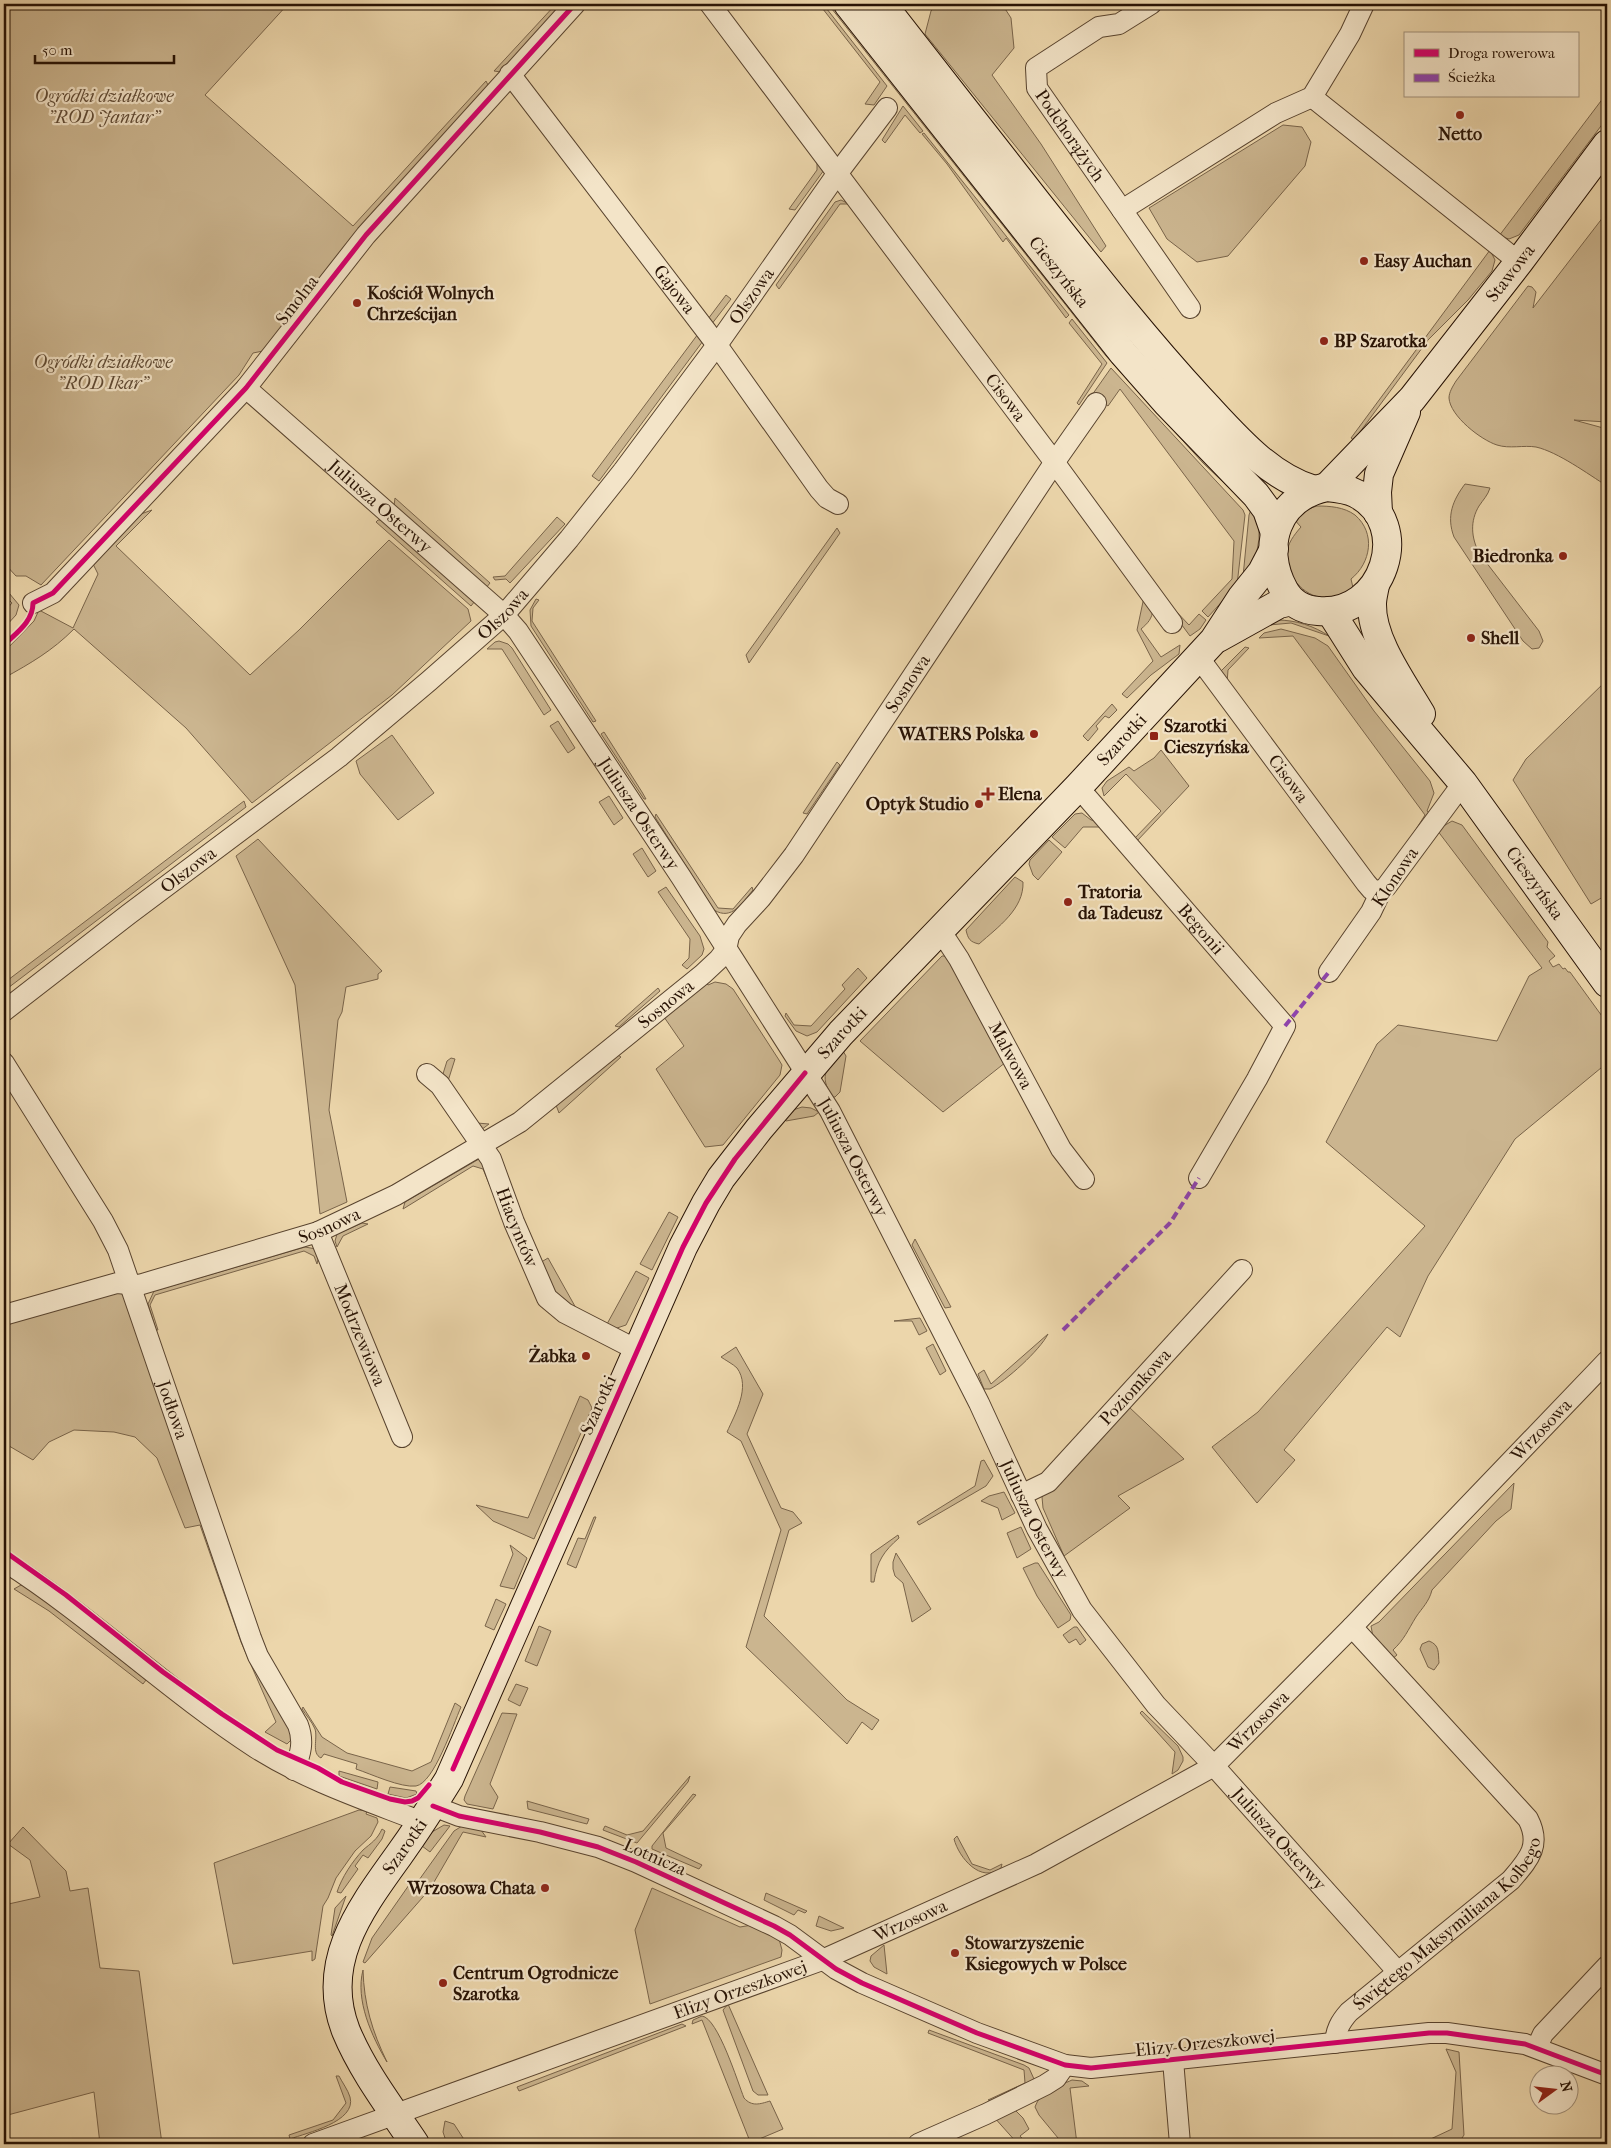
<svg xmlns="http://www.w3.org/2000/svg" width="1611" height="2148" font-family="'IM FELL French Canon',serif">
<rect width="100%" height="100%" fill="#ecd6ab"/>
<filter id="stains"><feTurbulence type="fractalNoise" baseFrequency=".004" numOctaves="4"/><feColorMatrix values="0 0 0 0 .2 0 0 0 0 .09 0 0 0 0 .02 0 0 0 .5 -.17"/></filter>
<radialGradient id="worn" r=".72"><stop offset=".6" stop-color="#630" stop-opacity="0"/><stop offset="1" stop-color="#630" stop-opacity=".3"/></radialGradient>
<path fill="#cbb58f" stroke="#79644a" d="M4 4H288L205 95 353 226 486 81 489 87 263 351 253 353 239 375 41 585 26 576H16L4 563Z
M556 4H563L501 72 494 71Z
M699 4H702L824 170 795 210 789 209 817 170V161Z
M819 4H823L887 86 874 105 865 104 880 82Z
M828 4H834L1241 499 1203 463 1106 356Z
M936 4H1002L1011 18 1014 48 992 75 1041 144 1106 246 1101 252 925 34 931 11Z
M1607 93V118L1519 235 1509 239 1499 236Z
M903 106 923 131 920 133 905 115 885 143 882 140Z
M1283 125 1302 127 1311 142 1305 166 1228 256 1197 262 1167 239 1149 208Z
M924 133 1069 315 1066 318 1006 238 1003 242 947 164 922 134Z
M841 200 849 204H840L779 289 776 285 835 202Z
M1607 212V422L1574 420 1607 429V486C1588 474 1558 452 1536 447 1524 445 1509 449 1497 445 1481 440 1450 416 1449 398 1449 392 1453 386 1456 381L1528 286 1532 287 1536 292 1533 308Z
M1490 250 1495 260 1492 271 1468 300 1428 340 1354 440 1351 438Z
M726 295 731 299 711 325 708 319Z
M1072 319 1107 363 1079 405 1077 403 1102 364 1069 323Z
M698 334 703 341 599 481 592 476Z
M1111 368 1243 510 1245 515 1237 585 1208 617 1202 611 1232 579 1234 541 1120 389 1108 406 1092 395Z
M1465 484 1490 488C1488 495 1483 500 1479 506 1470 521 1471 537 1479 553L1539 631 1543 641 1539 648 1532 649 1523 641 1454 537C1446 516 1453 500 1465 484Z
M395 498 490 583 486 588 394 506Z
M1317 506C1330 506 1344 507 1355 515 1376 533 1371 563 1351 579L1354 592C1347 594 1339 597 1331 598 1306 600 1286 578 1287 554 1287 544 1294 535 1301 527L1292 517 1305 510Z
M1252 507 1259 524V539L1254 568 1242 587 1249 515Z
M152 510 116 546 250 675 299 630 389 540 468 609 471 621 392 695 252 803 186 728 74 629C52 651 31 663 4 678V652L34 621 39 610 73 628 98 574 92 562 138 515Z
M557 517 565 524 510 583 506 579 495 580 493 577 505 576Z
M378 520H381L475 601 471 606 376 522Z
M837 528 840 533 749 663 746 655Z
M4 587 19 605 16 615 4 628V612L12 603 4 595Z
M1156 590 1189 625 1199 614 1206 620 1200 629 1190 636Z
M1144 597 1153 609C1152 619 1148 623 1141 629L1161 657 1180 645 1179 654 1151 675 1127 698 1122 694 1153 661 1137 630Z
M536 599 539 600 533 608 532 621 596 721 593 722 531 626 530 610Z
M1277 620C1296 620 1314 626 1329 636L1291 623 1269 625Z
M1281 629 1315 638 1328 646 1374 711 1430 781 1434 793 1427 811 1431 814 1406 845 1425 815 1293 636 1259 638 1264 633Z
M499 641 508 644 512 648 551 710 544 715 502 649H487L495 642Z
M1245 647 1249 648 1228 670 1227 683 1221 671Z
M1607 680V882L1603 897 1591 904 1513 780 1526 759Z
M1112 704 1117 710 1109 718 1105 716 1096 726 1098 729 1088 741 1083 736Z
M558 721 575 748 568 753 550 726Z
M604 732 642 792 646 799H644L601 734Z
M392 735 434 793 398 820 360 774 356 761Z
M1161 750 1189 786 1136 842 1134 839 1161 811 1126 774 1104 796 1102 788 1107 781 1129 767 1134 771 1154 758Z
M837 762 840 765 807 814 803 813Z
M609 796 623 818 614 825 599 802Z
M244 801 246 807 4 991V983Z
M1082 813 1091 820 1100 821 1101 827H1083L1065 848 1052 837 1075 814Z
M656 814 718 908 733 909 752 887 753 890C742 903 732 921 714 910L655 817Z
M1452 821 1462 825 1548 942 1547 947 1555 956 1549 961 1553 967 1559 964 1563 969 1565 968 1568 972H1570L1607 1023V1063L1515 1139 1428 1276 1400 1337 1387 1327 1284 1450 1295 1460 1257 1503 1212 1447 1258 1412 1425 1226 1326 1142 1377 1044 1398 1025 1497 1041 1529 976 1542 968 1437 830Z
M258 839 382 971 378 974V979L346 987 342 1012 338 1020 329 1110 347 1202 320 1214 295 985 236 856Z
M1049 840 1062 852 1038 880 1033 875 1029 864 1030 860Z
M642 848 656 871 648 877 633 854Z
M1015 877 1023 882C1024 909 998 927 979 944 970 942 968 939 966 930Z
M666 887 700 936 704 949 702 955 687 969 682 965 689 958 690 939 658 892Z
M942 956H946L1006 1062 943 1112 860 1041Z
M858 968 867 978 817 1032 807 1036 796 1031 785 1016 786 1013 794 1025 811 1026 845 989 842 985Z
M715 982 726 984 733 989 779 1060 782 1065 780 1075 723 1145 705 1147 656 1069 684 1046 664 1017 706 983 708 985Z
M658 988 660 991 619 1027 615 1026Z
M843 1051 846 1056 840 1092 835 1097H832C818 1073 827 1069 843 1051Z
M618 1055 621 1057 559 1113 556 1105Z
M451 1058 455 1059 448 1081 477 1123 489 1124 481 1130 442 1077 447 1061Z
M802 1107 811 1108 819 1112 814 1116 786 1121 784 1119 793 1110Z
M479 1159 483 1160 493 1182 490 1186 483 1169 473 1166 403 1209 405 1202Z
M669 1212 678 1217 652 1270 640 1264Z
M520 1219 538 1264 548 1258 581 1317 607 1324 636 1271 649 1278 626 1325 617 1328V1333L612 1332C598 1325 581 1319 567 1309 540 1288 530 1251 519 1221Z
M362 1223 368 1224 343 1236 337 1247 335 1241 337 1234Z
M915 1239 951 1307 945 1308 912 1245Z
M305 1247 316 1249 319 1255 317 1264 314 1256 304 1251 155 1295 150 1305 158 1330H156L148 1304 154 1291Z
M119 1291H123L290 1724 291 1740 287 1744 265 1732 276 1722 241 1642 200 1525 185 1528 157 1458 135 1437 114 1432 74 1430 49 1442 33 1460 4 1443V1325Z
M920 1318 927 1331 919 1335 912 1321H894Z
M1048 1334C1040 1350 1006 1381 990 1389H984L978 1374 984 1370 991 1384Z
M933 1344 946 1371 940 1375 926 1348Z
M736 1347 763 1394 747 1434 781 1508 793 1512 802 1523 789 1530 764 1616 847 1700 879 1720 872 1730 862 1722 847 1744 746 1647 781 1530 741 1441 727 1432C735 1414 751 1387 737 1368 733 1364 725 1360 721 1357Z
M580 1396 588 1400 592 1408 534 1539 493 1521 476 1505 528 1518Z
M1129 1407 1184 1459 1118 1496 1130 1508 1064 1556 1043 1508 1042 1497Z
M984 1460 993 1476 986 1486 919 1525 917 1522 975 1486 981 1461Z
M1514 1483 1511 1509 1496 1521 1432 1590C1429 1602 1422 1608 1416 1617 1408 1630 1404 1640 1393 1650L1397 1655 1392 1659 1373 1637 1371 1626 1379 1622Z
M1004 1492 1015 1513 1002 1520 998 1508 981 1501 989 1496Z
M594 1517H596L576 1568 567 1564 578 1538 585 1539Z
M1021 1527 1031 1549 1017 1558 1007 1533Z
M898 1535 899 1538C884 1551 877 1561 874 1582H871V1554Z
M510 1545 527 1558 514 1589 500 1586 513 1554Z
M896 1553 931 1609 912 1622 903 1583 895 1576 893 1569V1562Z
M1035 1563H1038L1071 1615 1070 1620 1058 1628 1037 1596 1023 1568Z
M21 1585 30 1588 146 1680 143 1684 49 1611 14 1589Z
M496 1599 506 1604 494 1630 485 1626Z
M539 1626 551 1631 537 1666 525 1661Z
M1074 1627H1077L1086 1640 1080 1645 1076 1639 1069 1643 1063 1635Z
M1429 1641C1440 1645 1438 1653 1439 1663L1434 1670 1428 1667 1420 1649 1422 1644Z
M516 1684 528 1688 520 1706 508 1700Z
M455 1703 461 1707C453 1725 434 1783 416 1786 401 1788 371 1774 356 1769L357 1764 324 1754 321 1758C311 1753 318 1739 315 1729 312 1722 306 1715 302 1709L303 1707 322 1737 347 1753 412 1771 431 1762Z
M1142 1711 1178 1746 1183 1757V1761L1178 1770 1172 1774 1175 1752 1140 1713Z
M502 1713 517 1714 490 1784 498 1797 493 1809 467 1804 464 1800 465 1796Z
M339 1771 378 1782 377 1789 339 1776Z
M690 1776 688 1782 637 1843 603 1830 605 1826 627 1835 643 1831Z
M390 1787 416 1791 417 1794 406 1798 388 1794Z
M693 1794 696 1795 663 1833 666 1848 702 1865 699 1869 652 1849V1846Z
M527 1801 589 1819 587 1824 528 1809Z
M359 1810 367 1811 366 1814 377 1818 378 1822 371 1836 355 1851 336 1878 328 1898 323 1906 315 1959 312 1961V1951L233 1964 214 1863Z
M444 1825 450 1826 430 1852 422 1846 432 1832Z
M462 1826 481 1830 486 1837 463 1832 430 1889 365 1963 363 1962 372 1938 409 1885 414 1887 454 1831Z
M23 1827 66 1871 70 1891 88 1888 100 1968 139 1971 162 2144H100L94 2092 4 2116V1905L40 1897 30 1860 8 1844Z
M382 1829 385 1831 382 1839 368 1858 363 1855 355 1866 358 1869 341 1893 337 1892C342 1877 352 1862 363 1850 371 1843 377 1840 382 1829Z
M957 1836 972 1864 990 1870 1002 1864 1001 1868C981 1884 959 1858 954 1839Z
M652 1888 740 1927 752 1925 779 1939 782 1950 781 1957 650 2004 635 1930Z
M766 1893 807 1911 805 1913 798 1910 794 1915 764 1900Z
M346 1896 332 1936 331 1935 335 1908Z
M819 1916 844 1928 831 1931 816 1926Z
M884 1945 887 1974 874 1967 870 1961 871 1956Z
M363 1970C364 2004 372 2031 387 2062 372 2037 355 2000 363 1970Z
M728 2004 768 2095H758L753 2091 723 2010Z
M702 2016C718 2018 738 2083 744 2098 752 2107 760 2104 770 2101L783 2129 757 2140 758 2144H751L702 2020 692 2024 693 2020Z
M682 2024 686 2026 519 2091 517 2087Z
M929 2030 1024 2065 1029 2068 1034 2079 1038 2080 996 2101 988 2100 1025 2083 1024 2070 928 2033Z
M1446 2049 1459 2052 1464 2135 1458 2144H1420L1452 2129 1456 2072Z
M336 2076H339C342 2082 348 2090 350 2097 357 2122 306 2133 290 2139L289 2135 333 2120 346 2103Z
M1072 2080 1082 2081 1089 2086 1070 2088 1077 2144H1063L1039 2115 1035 2107C1041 2090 1057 2087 1072 2080Z
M1015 2110 1023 2118 1029 2129 1020 2136 1027 2144H1018L993 2116Z
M445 2121 454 2124 467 2144H447L443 2132Z"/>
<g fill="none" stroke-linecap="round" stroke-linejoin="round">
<g stroke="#58432e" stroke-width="22">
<g id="street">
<path id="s1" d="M710 4 1049 455 1172 623"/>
<path id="s2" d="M1151 4 1119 24 1099 27 1036 68 1037 88 1122 210 1276 113 1312 97 1350 34 1364 4"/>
<path id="s3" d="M510 74 717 345 819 489 827 498 838 504"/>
<path d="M1312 97 1519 262"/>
<path d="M1122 210 1190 308"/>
<path id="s4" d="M246 388 504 615 518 631 681 877 830 1111 979 1403 1037 1529 1082 1610 1156 1705 1214 1766 1398 1972"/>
<path d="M33 603 53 593 246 388 366 235 575 4"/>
<path id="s5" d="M1199 658 1366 883 1372 890 1381 891"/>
<path id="s6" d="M1078 787 1285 1026 1257 1079 1199 1178"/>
<path id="s7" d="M940 930 959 959 1061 1149 1084 1179"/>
<path d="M1329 972 1371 912 1381 891 1386 887 1463 783"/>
<path id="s8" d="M4 1011 129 914 339 757 429 681 504 615 569 539 623 471 717 345 837 174 887 108"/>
<path id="s9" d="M4 1063 103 1221 118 1250 251 1638 258 1656 298 1725C304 1741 301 1754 294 1770"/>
<path id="s10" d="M427 1074 440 1085 491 1159 514 1222 547 1298 565 1313 637 1350"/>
<path id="s11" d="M318 1232 402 1437"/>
<path id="s12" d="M4 1315 117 1283 139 1285 318 1232 396 1195 520 1122 703 974 719 959 726 950 729 936 737 924 761 898 794 855 1054 463 1096 403"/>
<path id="s13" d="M1021 1495 1048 1482 1242 1270"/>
<path d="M4 1561C92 1617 168 1691 256 1748 308 1781 366 1800 422 1822"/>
<path d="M433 1806 459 1816 540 1832 598 1847 636 1862 774 1926 790 1935 836 1969 862 1983 977 2033 1065 2065 1091 2068 1429 2033H1447L1525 2044 1607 2075"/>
<path id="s14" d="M1335 2043C1336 2030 1340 2022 1349 2012L1511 1880C1528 1860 1542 1846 1528 1819L1352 1627"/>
<path d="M1537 2047 1543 2034 1607 1966"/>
<path d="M1173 2060 1180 2144"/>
<path id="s15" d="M313 2144 822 1960 1036 1864 1214 1766 1352 1627 1607 1361"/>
<path d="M918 2144 986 2114 1045 2085 1056 2078 1065 2065"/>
</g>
</g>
<g stroke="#271204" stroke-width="30">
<g id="secondary">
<path id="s16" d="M848 4 1123 353 1167 403 1256 495 1267 510 1275 533"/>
<path d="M882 4C933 70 985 135 1036 201 1089 268 1142 336 1200 399 1233 434 1267 476 1314 490"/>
<path id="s17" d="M1327 487 1412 399 1519 262 1607 144"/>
<path d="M1327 487C1338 488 1348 489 1357 494 1414 524 1384 617 1318 611 1303 610 1291 603 1284 590 1260 546 1277 497 1327 487Z"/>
<path d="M1378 513 1377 492 1379 474 1406 412"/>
<path d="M1375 585C1374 591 1372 598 1372 604 1371 640 1403 683 1421 714"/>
<path id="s18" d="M1330 611 1366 668 1463 783 1607 983"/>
<path d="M1218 638 1279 604 1292 601"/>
<path id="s19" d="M415 2144C391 2108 363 2072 346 2031 319 1962 361 1908 399 1855 417 1830 433 1805 449 1779L683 1247 706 1203 721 1178 759 1129 841 1033 1078 787 1214 640 1242 597 1262 572 1274 549"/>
</g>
</g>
<use href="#street" stroke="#f3e4c8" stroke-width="20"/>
<use href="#secondary" stroke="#f3e4c8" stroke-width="28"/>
<path stroke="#8e44ad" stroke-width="4" stroke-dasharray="8 4" stroke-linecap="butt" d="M1285 1026 1329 972
M1063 1330 1170 1223 1199 1178"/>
<g stroke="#f3e4c8" stroke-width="8">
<path id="cycleway" d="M4 645C16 633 33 622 33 603L53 593 246 388 366 235 575 4
M4 1551 66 1595 163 1672 222 1714 277 1750 318 1768 342 1782 390 1799 405 1802 412 1801 418 1798 429 1785
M453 1769 683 1247 706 1203 735 1159 805 1073
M433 1806 459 1816 540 1832 598 1847 636 1862 774 1926 790 1935 836 1969 862 1983 977 2033 1065 2065 1091 2068 1429 2033H1447L1525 2044 1607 2075"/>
</g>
<use href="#cycleway" stroke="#d6006c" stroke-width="5"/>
</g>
<g fill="#8f2418" stroke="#f3e4c8" stroke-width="2">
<circle cx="1460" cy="115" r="5"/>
<circle cx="1364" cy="261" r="5"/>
<circle cx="357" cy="303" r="5"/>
<circle cx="1324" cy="341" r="5"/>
<circle cx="1563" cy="556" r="5"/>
<circle cx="1471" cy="638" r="5"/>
<circle cx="1034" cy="734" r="5"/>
<rect x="1149" y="731" width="10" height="10" rx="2.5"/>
<path d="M985.5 786.5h5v5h5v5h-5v5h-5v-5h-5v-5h5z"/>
<circle cx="979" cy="804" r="5"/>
<circle cx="1068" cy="902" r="5"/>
<circle cx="586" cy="1356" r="5"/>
<circle cx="545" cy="1888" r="5"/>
<circle cx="955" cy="1953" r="5"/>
<circle cx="443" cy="1983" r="5"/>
</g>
<g text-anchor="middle" stroke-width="4.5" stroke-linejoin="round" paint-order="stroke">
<g font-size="18" font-style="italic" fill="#604b35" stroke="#f3e4c8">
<text x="104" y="102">Ogródki działkowe<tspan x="104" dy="21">"ROD Jantar"</tspan></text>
<text x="103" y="368">Ogródki działkowe<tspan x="103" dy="21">"ROD Ikar"</tspan></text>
</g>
<g font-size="18" font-weight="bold" fill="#271204" stroke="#f3e4c8" text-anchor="start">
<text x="1460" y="140" text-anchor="middle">Netto</text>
<text x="1374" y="267">Easy Auchan</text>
<text x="367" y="299">Kościół Wolnych<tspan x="367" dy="21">Chrześcijan</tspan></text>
<text x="1334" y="347">BP Szarotka</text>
<text x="1553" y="562" text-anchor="end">Biedronka</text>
<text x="1481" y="644">Shell</text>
<text x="1164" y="732">Szarotki<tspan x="1164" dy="21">Cieszyńska</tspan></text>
<text x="1024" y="740" text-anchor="end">WATERS Polska</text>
<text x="998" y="800">Elena</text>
<text x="969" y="810" text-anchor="end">Optyk Studio</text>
<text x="1078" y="898">Tratoria<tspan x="1078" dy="21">da Tadeusz</tspan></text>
<text x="576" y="1362" text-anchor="end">Żabka</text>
<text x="535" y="1894" text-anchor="end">Wrzosowa Chata</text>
<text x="965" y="1949">Stowarzyszenie<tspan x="965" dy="21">Ksiegowych w Polsce</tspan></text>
<text x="453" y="1979">Centrum Ogrodnicze<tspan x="453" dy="21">Szarotka</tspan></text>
</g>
<g font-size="18" fill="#271204" stroke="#f3e4c8">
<text dy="6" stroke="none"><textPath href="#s2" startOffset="211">Podchorążych</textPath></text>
<text dy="6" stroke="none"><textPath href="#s16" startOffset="341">Cieszyńska</textPath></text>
<text dy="6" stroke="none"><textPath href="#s17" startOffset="282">Stawowa</textPath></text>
<text dy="6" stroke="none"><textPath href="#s3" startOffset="271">Gajowa</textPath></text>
<text dy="6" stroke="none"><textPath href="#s8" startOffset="1042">Olszowa</textPath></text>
<text transform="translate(297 300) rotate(-52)" y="6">Smolna</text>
<text dy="6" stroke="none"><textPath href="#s1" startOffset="492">Cisowa</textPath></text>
<text dy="6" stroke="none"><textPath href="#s4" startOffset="179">Juliusza Osterwy</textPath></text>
<text dy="6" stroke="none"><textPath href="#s8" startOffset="638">Olszowa</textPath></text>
<text dy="6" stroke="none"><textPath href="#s12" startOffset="1149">Sosnowa</textPath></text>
<text dy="6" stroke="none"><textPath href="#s19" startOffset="1671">Szarotki</textPath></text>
<text dy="6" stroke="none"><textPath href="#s5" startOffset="150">Cisowa</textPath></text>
<text dy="6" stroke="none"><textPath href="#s4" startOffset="584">Juliusza Osterwy</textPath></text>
<text dy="6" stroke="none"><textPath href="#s8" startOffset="232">Olszowa</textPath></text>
<text transform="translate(1395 877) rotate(-56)" y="6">Klonowa</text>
<text dy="6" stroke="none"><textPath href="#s18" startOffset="341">Cieszyńska</textPath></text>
<text dy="6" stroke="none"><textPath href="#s6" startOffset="188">Begonii</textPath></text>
<text dy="6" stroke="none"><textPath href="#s12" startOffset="744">Sosnowa</textPath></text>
<text dy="6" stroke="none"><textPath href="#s19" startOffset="1266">Szarotki</textPath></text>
<text dy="6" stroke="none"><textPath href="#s7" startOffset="144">Malwowa</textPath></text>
<text dy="6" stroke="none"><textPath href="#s4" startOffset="989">Juliusza Osterwy</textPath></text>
<text dy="6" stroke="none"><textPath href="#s12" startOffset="339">Sosnowa</textPath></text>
<text dy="6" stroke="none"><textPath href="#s10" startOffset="180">Hiacyntów</textPath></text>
<text dy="6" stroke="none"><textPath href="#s11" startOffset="111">Modrzewiowa</textPath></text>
<text dy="6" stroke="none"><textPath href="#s13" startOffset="159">Poziomkowa</textPath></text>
<text transform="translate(598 1405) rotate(-66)" y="6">Szarotki</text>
<text dy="6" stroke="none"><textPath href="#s9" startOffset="388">Jodłowa</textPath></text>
<text dy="6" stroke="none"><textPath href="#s15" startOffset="1448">Wrzosowa</textPath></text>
<text dy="6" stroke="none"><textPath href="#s4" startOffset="1394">Juliusza Osterwy</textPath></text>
<text dy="6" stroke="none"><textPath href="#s15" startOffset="1042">Wrzosowa</textPath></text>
<text dy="6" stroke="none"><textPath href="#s4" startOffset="1799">Juliusza Osterwy</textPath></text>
<text dy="6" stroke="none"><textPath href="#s19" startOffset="336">Szarotki</textPath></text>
<text transform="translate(655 1857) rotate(24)" y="6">Lotnicza</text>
<text dy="6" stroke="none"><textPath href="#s15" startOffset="638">Wrzosowa</textPath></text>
<text dy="6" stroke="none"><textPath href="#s14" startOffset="168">Świętego Maksymiliana Kolbego</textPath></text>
<text dy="6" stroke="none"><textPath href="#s15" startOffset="454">Elizy Orzeszkowej</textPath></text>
<text transform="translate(1205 2043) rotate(-6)" y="6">Elizy Orzeszkowej</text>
</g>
</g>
<rect width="1611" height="2148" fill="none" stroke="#ecd6ab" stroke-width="20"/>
<rect x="5" y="5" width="1601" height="2138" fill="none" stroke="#271204" stroke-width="2.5"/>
<rect x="10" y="10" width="1591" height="2128" fill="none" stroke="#271204"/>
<rect x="1404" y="32" width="175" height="65" fill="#f3e4c8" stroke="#a1907a"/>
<rect x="1414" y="49" width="25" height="8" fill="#d6006c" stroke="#a1907a"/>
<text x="1448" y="58" font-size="15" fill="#271204">Droga rowerowa</text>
<rect x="1414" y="74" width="25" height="8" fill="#8e44ad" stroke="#a1907a"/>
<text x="1448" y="82" font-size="15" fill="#271204">Ścieżka</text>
<g transform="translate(1554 2090) rotate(75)"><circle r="24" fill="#f3e4c8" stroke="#a1907a"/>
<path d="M0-4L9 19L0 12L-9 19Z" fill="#8f2418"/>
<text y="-8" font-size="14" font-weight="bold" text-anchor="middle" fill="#271204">N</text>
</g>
<path d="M35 55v8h139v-8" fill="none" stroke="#271204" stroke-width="2.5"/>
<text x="42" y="55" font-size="15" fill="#271204" stroke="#f3e4c8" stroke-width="4" paint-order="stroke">50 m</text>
<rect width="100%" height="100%" filter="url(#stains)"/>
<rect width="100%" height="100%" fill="url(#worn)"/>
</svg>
